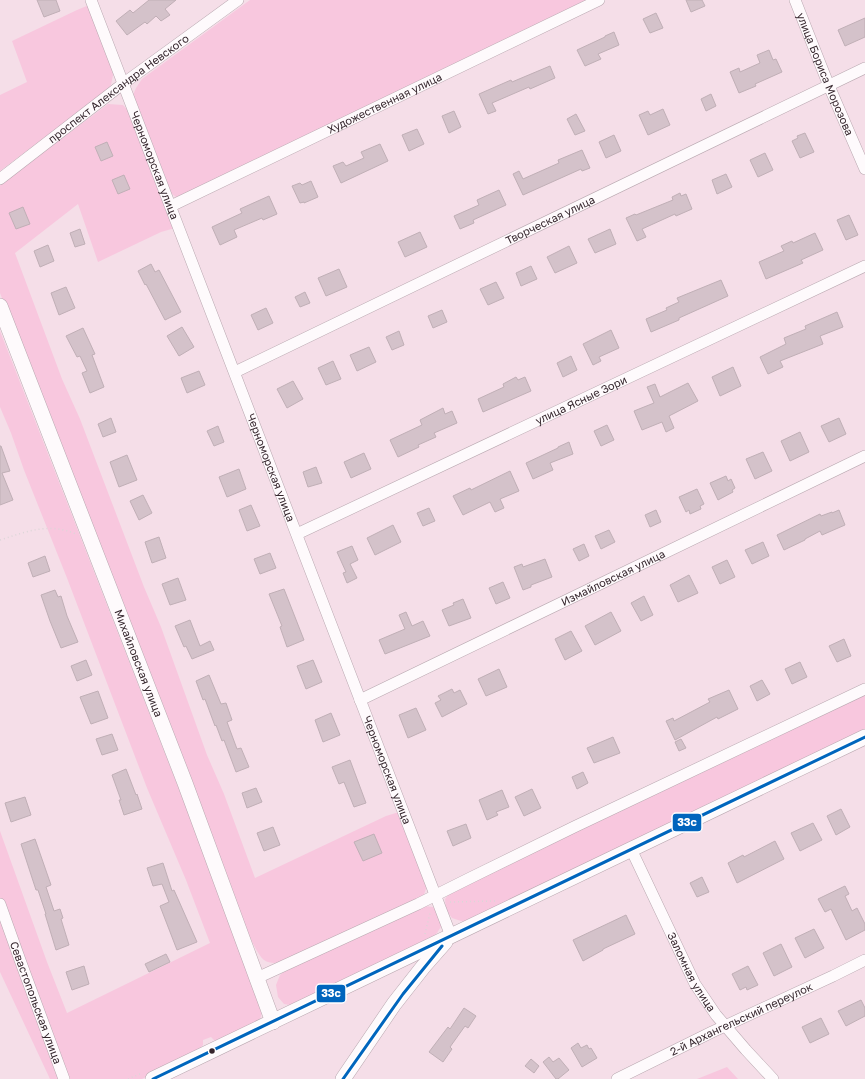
<svg xmlns="http://www.w3.org/2000/svg" width="865" height="1079" font-family="'Golos Text',sans-serif">
<rect width="100%" height="100%" fill="#f5dee8"/>
<path fill="#f8c7de" d="M250 0H594L184 196 176 197 168 191 133 95 136 88 142 79Z
M89 5 111 64 113 75 111 85 105 92 0 171V95L27 82 12 41 77 10Z
M108 104 123 105 131 114 175 228 161 232 98 262 78 204 15 253 62 379 80 419 144 587 161 627 207 755 224 794 255 878 386 816 399 812 427 885 424 895 419 899 282 962C276 963 270 964 264 960 253 951 238 907 232 892L0 293V185Z
M0 331 264 1007 260 1019 250 1028 223 1041 214 1040 211 1037 203 1040V1045L194 1055 142 1079H50L0 972V831L47 962 67 1013 210 943 186 880 147 788 67 578 24 470 11 433 0 407Z
M865 693V730L475 920 464 922 452 918 446 910 445 899 453 889Z
M424 906 433 907 438 913 442 925 437 933 427 943 296 1006 284 1004 278 997 276 985 280 975 289 968Z
M727 1067 738 1079H697Z"/>
<path fill="#d4c2ca" stroke="#c0afb6" d="M37 0H56L60 11 44 17Z
M149 0H176L165 9 170 15 161 21 156 16 147 24 145 22 127 35 116 21 130 10 133 13Z
M686 0H702L705 6 691 12Z
M656 13 663 28 650 33 643 19Z
M865 18V37L845 46 838 30Z
M614 32 619 45 598 54 601 59 585 66 577 50 605 37V36Z
M769 50 773 60 776 59 782 72 755 84 756 86 739 93 730 72 739 68 740 72 760 63 757 55Z
M550 66 555 78 530 89 529 87 492 103 496 111 488 114 479 94 511 80 512 82Z
M711 94 716 106 706 111 701 99Z
M663 109 670 125 648 135 639 115 648 111 650 115Z
M454 111 461 127 449 133 442 116Z
M576 114 585 131 575 135 567 119Z
M417 129 424 144 409 151 402 135Z
M805 133 814 152 800 158 792 141 798 138 797 136Z
M614 135 621 151 606 158 599 142Z
M107 142 113 156 101 161 95 147Z
M380 144 388 161 341 183 333 166 343 162 346 166 364 158 361 152Z
M582 150 590 168 582 171 581 169 523 195 513 174 519 171 523 179 559 163 558 160Z
M765 153 773 170 758 177 750 160Z
M726 174 732 187 717 194 712 180Z
M124 175 130 189 118 194 112 180Z
M311 181 318 197 304 203V202L300 203 292 186 300 183 302 185Z
M499 190 506 205 473 220 474 223 460 229 454 216 479 205 477 200Z
M680 193 681 196 686 194 692 209 676 216 675 214 642 229 646 237 637 241 626 218 635 214 636 215 673 200 672 197Z
M269 196 277 214 263 220 262 218 234 230 237 237 220 245 212 227 242 213 240 209Z
M23 207 30 224 16 229 9 213Z
M849 215 858 235 846 240 837 220Z
M80 229 85 244 75 247 70 233Z
M610 229 616 244 595 253 588 239Z
M420 232 427 247 405 257 398 242Z
M815 233 823 250 801 260 803 263 766 279 759 262 784 251 781 246 792 241 793 243Z
M48 245 54 261 40 267 34 251Z
M569 246 577 263 555 273 547 257Z
M151 264 155 272 159 270 181 312 165 320 146 284 145 285 138 271Z
M531 266 537 279 521 286 516 273Z
M339 269 347 287 326 296 318 278Z
M721 280 728 296 679 318V320L651 332 646 319 667 310 666 308 679 302 677 298Z
M496 282 504 298 488 305 480 289Z
M66 287 75 308 59 315 51 293Z
M305 292 310 303 300 307 295 297Z
M266 308 273 323 258 330 251 315Z
M442 310 447 322 433 328 428 316Z
M837 312 843 327 820 336 823 344 780 361 783 367 768 374 760 357 786 344 784 338 806 329 805 326Z
M182 327 194 347 179 356 167 336Z
M83 328 95 354 92 355 104 387 90 393 82 373 87 371 80 356 77 357 66 336Z
M611 330 619 348 599 357 601 361 593 365 583 344Z
M399 331 404 345 392 350 386 337Z
M369 347 376 362 357 371 350 355Z
M571 356 577 370 563 377 557 363Z
M333 361 341 379 326 385 318 368Z
M733 367 741 386 720 396 712 377Z
M199 371 205 385 187 393 181 378Z
M516 377 518 380 525 377 531 391 483 412 478 399 504 387 503 384Z
M293 381 303 399 287 408 277 389Z
M688 383 698 401 669 416 674 428 666 432 662 422 642 430 634 411 654 403 647 387 655 384 660 397Z
M443 408 445 414 452 411 457 423 434 433 436 437 418 445 419 447 398 457 390 440 422 425 420 420Z
M111 418 116 432 103 437 98 424Z
M839 418 846 434 829 442 821 426Z
M607 425 614 440 601 446 594 431Z
M218 426 224 442 214 446 207 431Z
M800 432 809 452 790 461 781 441Z
M569 442 573 454 550 463 553 470 533 479 526 463 558 448V447Z
M0 446H1L10 471 2 473 13 500 0 505Z
M763 452 772 471 755 479 746 459Z
M364 453 371 469 351 478 344 462Z
M127 455 137 480 119 487 110 462Z
M316 467 322 483 308 487 303 472Z
M239 469 246 489 227 497 219 477Z
M510 471 519 491 500 499 504 508 495 512 490 502 463 515 453 496 470 488 471 490Z
M726 476 728 481 731 479 735 488 732 490 733 492 718 500 710 483Z
M697 489 704 504 700 506 701 509 690 514 689 510 686 512 679 497Z
M143 495 152 513 139 520 130 501Z
M251 505 260 526 247 531 239 510Z
M429 508 435 521 423 526 417 513Z
M656 510 661 522 650 527 645 515Z
M839 510 845 525 822 535 820 531 805 539V540L784 550 777 535 820 514 821 516 832 512V513Z
M393 525 401 542 375 555 367 538Z
M609 530 615 542 601 549 595 536Z
M159 537 166 558 152 563 145 542Z
M763 542 769 556 752 564 745 550Z
M584 544 589 556 579 561 573 549Z
M352 546 358 560 350 564 357 578 347 583 343 573 346 572 337 552Z
M270 553 276 568 260 574 254 559Z
M45 556 50 571 33 577 28 563Z
M545 559 552 577 531 585V587L523 590 514 567 522 564 523 567Z
M727 560 735 577 720 584 712 567Z
M689 575 698 593 678 602 670 585Z
M178 578 186 600 170 605 162 584Z
M503 582 510 598 496 604 489 588Z
M284 589 304 640 287 647 280 627 282 626 269 594Z
M55 590 58 597 61 596 67 616 78 642 61 648 50 621 41 595Z
M644 596 653 615 641 621 631 603Z
M463 599 471 618 449 626 442 610 454 605 453 603Z
M406 612 412 626 423 621 430 636 385 654 379 640 405 629 399 615Z
M611 612 621 631 595 645 585 626Z
M190 620 200 646 210 641 214 650 192 659 186 646 184 647 175 626Z
M571 631 582 651 565 660 555 639Z
M844 639 851 656 837 662 829 646Z
M86 660 92 675 77 681 71 666Z
M313 660 322 682 306 689 297 666Z
M800 662 807 677 792 684 785 669Z
M499 669 507 687 486 696 478 679Z
M209 675 221 704 226 703 232 720 227 722 237 749 241 748 249 767 236 772 224 740 222 741 216 725 215 726 205 699 203 700 196 681Z
M762 680 770 694 757 701 750 686Z
M452 689 454 693 460 690 467 704 442 717 435 703 441 700 438 696Z
M729 690 738 709 718 719 717 717 675 740 666 721 673 718 674 721 710 702 708 699Z
M98 691 108 718 91 724 80 697Z
M416 708 426 730 408 738 399 715Z
M331 713 340 735 323 742 315 720Z
M112 734 118 750 102 755 96 739Z
M613 737 620 753 594 763 587 748Z
M681 739 686 748 679 751 675 742Z
M350 760 366 803 354 807 344 782 339 784 332 767Z
M126 769 136 795 137 794 142 809 124 815 119 800H121L112 775Z
M583 772 588 783 577 789 572 777Z
M256 788 262 802 247 808 242 793Z
M532 789 541 808 524 816 515 797Z
M502 790 509 807 496 812 498 815 487 820 479 800Z
M25 797 31 815 11 822 5 803Z
M841 809 850 827 836 835 827 816Z
M813 823 822 840 800 851 791 833Z
M466 824 471 838 453 846 447 831Z
M273 827 280 845 264 851 257 833Z
M374 834 382 853 363 861 354 842Z
M35 839 51 885 46 887 54 911 60 909 63 918 61 919 69 945 56 950 45 914H46L38 890H36L21 844Z
M775 841 784 859 737 883 728 863 743 855 744 857Z
M163 863 172 891 174 890 178 899 197 942 177 950 160 906 169 902 162 884 153 886 147 868Z
M702 877 709 892 697 897 690 883Z
M845 886 849 894 845 896 852 911 857 908 865 924V930L846 940 831 909 825 912 818 899Z
M626 915 635 934 603 949V950L583 961 573 940Z
M814 929 824 948 805 958 795 938Z
M781 944 792 967 774 976 763 953Z
M166 954 170 962 149 972 145 964Z
M84 966 89 984 72 990 66 972Z
M748 966 758 985 747 990 746 987 740 990 732 974Z
M861 1000 865 1008V1016L846 1026 838 1011Z
M464 1008 476 1016 468 1028 465 1026 450 1047 452 1049 443 1062 429 1052 448 1027 450 1029Z
M821 1018 829 1034 810 1043 802 1027Z
M578 1043 581 1048 587 1045 589 1049 591 1048 597 1058 582 1067 571 1048Z
M549 1057 553 1062 559 1058 569 1070 558 1079H556L543 1062Z
M531 1059 539 1066 534 1073 525 1066Z"/>
<g fill="none" stroke-linecap="round" stroke-linejoin="round">
<g stroke="#b9a8b0" stroke-width="12">
<g id="street">
<path id="s1" d="M91 0 451 936"/>
<path id="s2" d="M795 0 829 86 865 169"/>
<path id="s3" d="M0 179 124 83 238 0"/>
<path id="s4" d="M171 206 599 0"/>
<path id="s5" d="M235 372 865 68"/>
<path id="s6" d="M297 534 865 266"/>
<path id="s7" d="M360 700 865 456"/>
<path id="s8" d="M631 849 695 984 716 1015 746 1050 773 1079"/>
<path id="s9" d="M0 904 20 960 64 1079"/>
<path d="M257 978 418 904 468 879 574 827 865 689"/>
<path id="s10" d="M617 1079 712 1032 833 976 865 960"/>
</g>
</g>
<g stroke="#b9a8b0" stroke-width="16">
<g id="secondary">
<path id="s11" d="M0 306 185 783 273 1022"/>
<path d="M153 1079 865 737"/>
<path d="M343 1079 394 1004 423 967 445 942"/>
</g>
</g>
<path stroke="#dcd6d8" stroke-width="1.5" stroke-dasharray="1 3" stroke-linecap="butt" d="M0 540C26 532 48 522 76 534
M450 902 496 901
M425 934 430 913
M128 1079 142 1073"/>
<use href="#street" stroke="#fefafc" stroke-width="11"/>
<use href="#secondary" stroke="#fefafc" stroke-width="15"/>
<g stroke="#fff" stroke-width="6">
<path id="bus-1" d="M153 1079 865 737
M343 1079 403 994 442 946"/>
</g>
<use href="#bus-1" stroke="#0065bd" stroke-width="3"/>
</g>
<circle fill="#35262d" stroke="#fff" stroke-width="1.5" cx="212" cy="1051" r="3.5"/>
<g text-anchor="middle" stroke-width="3" stroke-linejoin="round" paint-order="stroke">
<g font-size="11" fill="#35262d" stroke="#fff">
<text dy="4" stroke="none"><textPath href="#s2" startOffset="80">улица Бориса Морозова</textPath></text>
<text dy="4" stroke="none"><textPath href="#s3" startOffset="149">проспект Александра Невского</textPath></text>
<text dy="4" stroke="none"><textPath href="#s4" startOffset="237">Художественная улица</textPath></text>
<text dy="4" stroke="none"><textPath href="#s1" startOffset="177">Черноморская улица</textPath></text>
<text dy="4" stroke="none"><textPath href="#s5" startOffset="350">Творческая улица</textPath></text>
<text dy="4" stroke="none"><textPath href="#s6" startOffset="314">улица Ясные Зори</textPath></text>
<text dy="4" stroke="none"><textPath href="#s1" startOffset="501">Черноморская улица</textPath></text>
<text dy="4" stroke="none"><textPath href="#s7" startOffset="281">Измайловская улица</textPath></text>
<text dy="4" stroke="none"><textPath href="#s11" startOffset="383">Михайловская улица</textPath></text>
<text dy="4" stroke="none"><textPath href="#s1" startOffset="825">Черноморская улица</textPath></text>
<text dy="4" stroke="none"><textPath href="#s8" startOffset="137">Заломная улица</textPath></text>
<text dy="4" stroke="none"><textPath href="#s9" startOffset="105">Севастопольская улица</textPath></text>
<text dy="4" stroke="none"><textPath href="#s10" startOffset="138">2-й Архангельский переулок</textPath></text>
</g>
</g>
<g stroke="#fff" stroke-width="1.5">
<rect x="672" y="813" width="30" height="19" rx="4" fill="#0065bd"/>
<rect x="316" y="984" width="30" height="19" rx="4" fill="#0065bd"/>
</g>
<g font-size="11" text-anchor="middle" font-weight="bold" fill="#fff">
<text x="687" y="826">33с</text>
<text x="331" y="997">33с</text>
</g>
</svg>
